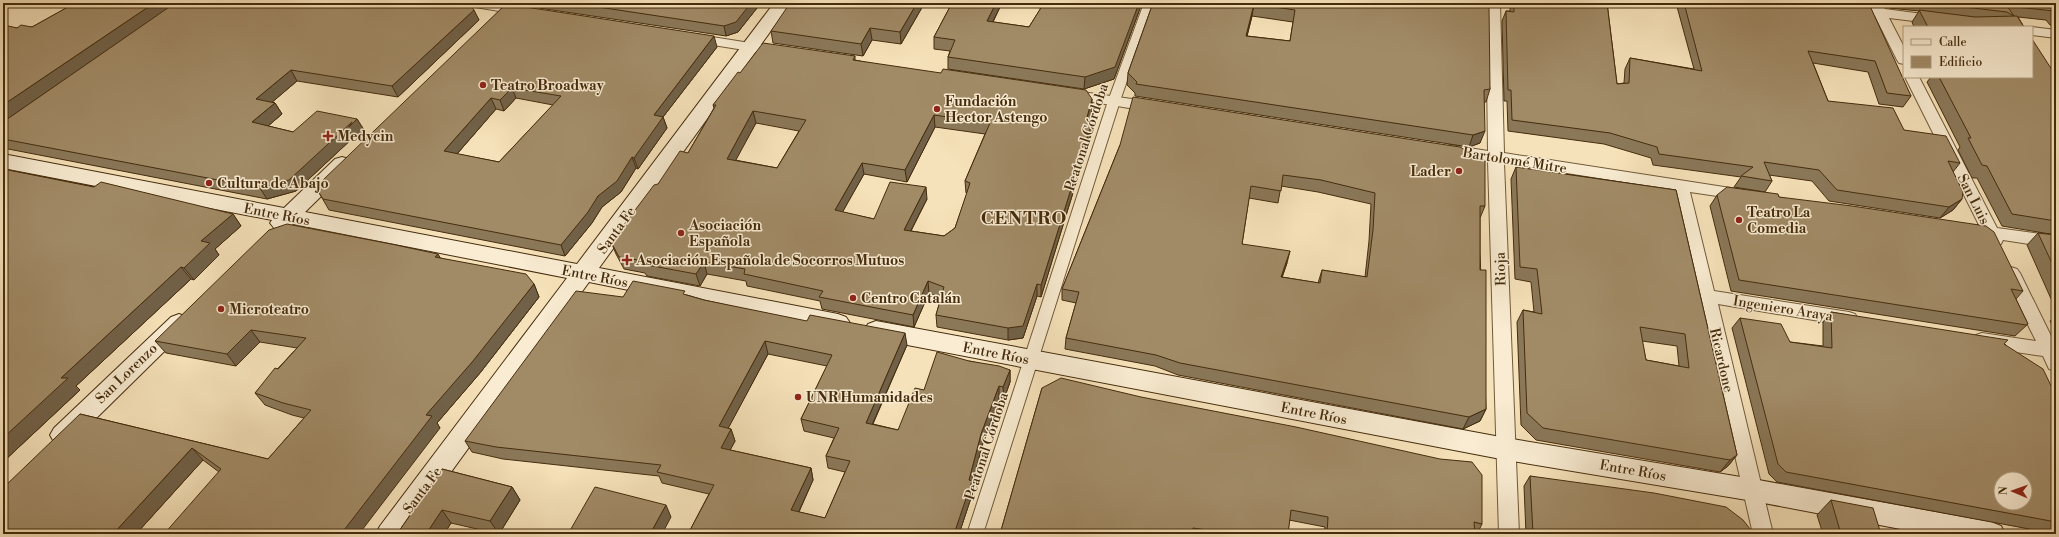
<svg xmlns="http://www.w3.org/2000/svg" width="2059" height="537" font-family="'Libre Bodoni',serif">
<rect width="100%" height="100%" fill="#f6e2ba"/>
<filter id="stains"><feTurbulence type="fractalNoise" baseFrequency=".005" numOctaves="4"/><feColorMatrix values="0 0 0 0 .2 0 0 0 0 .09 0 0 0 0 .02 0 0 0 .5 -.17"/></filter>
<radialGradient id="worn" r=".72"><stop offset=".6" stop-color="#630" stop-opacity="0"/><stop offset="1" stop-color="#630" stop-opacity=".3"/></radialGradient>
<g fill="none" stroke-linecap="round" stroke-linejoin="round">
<g stroke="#715a38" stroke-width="2">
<path id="pedestrian" d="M1144 3H1154L1120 101 983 534H967L1108 101Z"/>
</g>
<g stroke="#715a38" stroke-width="2">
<path id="minor" d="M468 3H499L529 8 531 11 524 15 475 7Z
M1486 3H1500L1504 153 1750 191 1752 195 1750 199 1744 200 1690 192 1714 291 1849 312 1855 314 1858 319 1855 324 1849 326 1718 304 1773 534H1753L1674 190 1504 163 1519 534H1499L1488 161 1450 155 1445 153 1442 150 1445 147 1450 145 1488 151Z
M1871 3H1881L1885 9 1938 16 1945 20 1938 24 1889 18 1904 47V64L1899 63 1897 60 1875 16 1850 13 1843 9 1850 5 1871 8Z
M2032 27 2056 30V38L2032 35Z
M693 34 763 45 768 46 770 49 768 52 763 53 688 41 686 38 688 35Z
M1905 77H1919L1997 228 2056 236V248L2003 240 2001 244 1995 246 1989 244 1986 238 1966 234 1964 230 1966 226 1979 225Z
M1068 90 1153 102 1158 104 1160 107 1158 110 1153 112 1063 97 1061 94 1063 91Z
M2011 267 2017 269 2020 273 2056 346V371L2049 369 2043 356 1982 347 1976 345 1973 340 1976 335 1982 333 2036 341 2002 273 2005 269Z"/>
</g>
<g stroke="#452c0d" stroke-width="2">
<path id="secondary" d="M774 3H791L599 268 838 314 846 317 850 323 846 329 838 332 589 282 406 534H376L380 526 567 278 293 224C286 230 282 230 274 228L270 223 272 220 3 168V154L284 208 335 159 342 157 349 159 352 164 349 169 305 212 577 264Z
M179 314 187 317 191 323 187 329 72 442 63 445 54 442 50 435 54 428 171 317Z
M876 321 1506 438 1753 479 1991 522 2001 526 2005 534H1927L1753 501 1506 460 876 339 868 336 864 330 868 324Z"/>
</g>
<use href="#pedestrian" fill="#f9ecd2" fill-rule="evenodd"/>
<use href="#minor" fill="#f9ecd2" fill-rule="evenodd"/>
<use href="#secondary" fill="#f9ecd2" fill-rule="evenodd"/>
</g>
<path fill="#8a7859" stroke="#452c0d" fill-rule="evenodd" d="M67 3H469L479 20 398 97 297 81 272 102 275 103 282 114 268 126 293 132 357 119 364 130 356 138 355 136 296 191 267 199 3 148V26L17 28 32 27 70 6H69Z
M519 3H761L738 32 726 36 519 5Z
M952 3H1002L993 22 1029 27 1041 8 1005 3H1142L1114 79 1084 89 948 69V57L950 51 934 49V37Z
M1153 3 1477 5 1490 89 1486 102H1484L1480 143 1469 147 1135 96V93L1127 85 1128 73ZM1252 16 1293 22 1290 41 1247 36Z
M1510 3H1607L1617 84 1624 83 1625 69 1630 58 1694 69 1676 3H1860L1859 4 1911 96 1903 107 1879 104 1868 72 1813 63 1828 101 1904 130 1960 163 1953 172 1962 199 1953 210 1940 218 1829 201 1812 181 1769 175 1772 181 1765 192 1734 187 1741 177 1653 165 1651 158 1604 144 1508 131 1507 101H1504L1502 21 1506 11H1510Z
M1886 3H2056V26L2050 25 2046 20 2018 17 2024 27H1914L1912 22 1919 11 1889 8Z
M506 4 717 47 663 117 667 128 638 169 636 168 621 192 602 207 592 223 565 256 329 210 318 191ZM516 98 553 105 499 162 457 154 496 109 504 111Z
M924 4 901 44 872 40 863 56 773 43 771 31Z
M855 56V60L1092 111 1089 122H1092L1091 134 1041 297 1037 296 1023 338 1008 340 937 327 936 315 941 298 929 293 914 327 822 309 820 301 747 286 746 281 707 274 700 286 647 276 645 273 624 269 616 254 611 242 658 184 688 153 714 108 713 105 740 73ZM756 123 799 131 777 168 735 160ZM935 127 985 134 965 181 966 193 967 194 955 228 944 236 911 231 927 199 874 219 842 212 864 174 907 182Z
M2056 76V235L2002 226 1977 178H1972L1958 150 1960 147 1927 82 1931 77H2032Z
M1120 145 1485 206 1480 218V252L1486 409 1480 421 1463 429 1178 375 1155 366 1065 349 1066 338 1076 303 1062 300V289ZM1281 186 1318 192 1371 204 1369 241 1365 277 1322 270 1318 283 1282 277 1287 263 1242 244 1249 198 1278 203Z
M1516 167 1676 190 1737 455 1728 466 1720 472 1536 440 1521 425 1517 322 1523 310 1534 312 1531 282 1515 279 1511 179ZM1642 341 1677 346 1679 366 1646 360Z
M3 169 233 214 241 226 215 249 219 255 194 280 191 279 76 386 80 390 3 462Z
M1717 195 1779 197 2023 291 2016 299 2028 324 2015 336 1731 291 1710 206Z
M2038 233 2056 235V310L2027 245Z
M440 258 534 284 539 297 480 373 437 423 440 428 219 472 203 460 136 534H3L80 414 268 459 304 418 292 415 265 405 255 393 297 348 260 342 236 366 166 353 155 341Z
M687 295 704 300 907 345 873 424 898 430 924 390 969 361 1010 370V382L1004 399H999L982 446 972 484 973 492 959 534H688L709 494 662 483 659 476 503 459 472 452 465 441 623 297ZM768 354 827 366 801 419 804 431 834 438 826 456 828 468 845 472 825 518 799 512 813 480 811 468 730 450 735 441 731 429 728 428Z
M1831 312 2005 344 2056 396V534L1777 482 1769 474 1732 328 1740 318 1790 342 1823 346V322Z
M2056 315V333L2050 321Z
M1042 388 1482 524 1477 534H1324L1325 527 1289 520 1288 534H1000Z
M442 469 512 487 520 500 499 534 451 523 444 534H397Z
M1530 476 1754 534H1526L1524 486Z
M1831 500 1881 534H1823L1817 515Z"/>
<path fill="#716148" stroke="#452c0d" d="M3 3H9L3 6Z
M154 3H177L3 122V105Z
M751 3H761L738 32 726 36 724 26Z
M917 3H924V4L901 44 900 32Z
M996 3H1002L987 33V21Z
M1139 3H1142L1114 79 1084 89 1085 77Z
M1254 4 1252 16 1244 48 1246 36Z
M474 10 479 20 398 97 392 86Z
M870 28 872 40 863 56 861 44Z
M714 36 717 47 663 117 667 128 638 169 634 158 654 115Z
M291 70 297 81 263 110 256 99Z
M512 88 516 98 504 111 500 100Z
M491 98 496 109 450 162 444 151Z
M1092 99V111L1086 133V121Z
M275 103 282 114 260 133 252 122Z
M753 111 756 123 730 171 727 159Z
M934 115 935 127 907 182 905 170Z
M357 119 364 130 356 138 355 136 296 191 267 199 260 188 352 122Z
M1092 122 1091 134 1041 297V285Z
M1485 131 1480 143 1469 147 1473 135Z
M632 157 636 168 621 192 602 207 592 223 565 256 561 245 598 196Z
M862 163 864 174 837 222 835 210Z
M926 187 927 199 905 242 904 230Z
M1962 199 1953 210 1940 218 1949 207Z
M233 214 241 226 215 249 219 255 194 280 184 268 201 241Z
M1290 251 1287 263 1278 289 1281 277Z
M438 254 445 266 435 257Z
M704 262 707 274 700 286 696 274Z
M181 267 191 279 76 386 80 390 3 462V438L61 378Z
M928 281 929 293 914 327 913 315Z
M534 284 539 297 480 373 437 423 440 428 359 534H341L426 415Z
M1037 284V296L1023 338 1008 340V328Z
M251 330 260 342 236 366 227 354Z
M905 333 907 345 868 434 866 423Z
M765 341 768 354 723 438 719 426Z
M1010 370V382L1004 399 1003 387Z
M999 386V399L982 446 972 484 973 492 959 534H954L969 480 981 434Z
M1486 409 1480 421 1463 429 1469 417Z
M731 429 735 441 725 460 721 448Z
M192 448 203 460 136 534H113Z
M1737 455 1728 466 1720 472 1730 460Z
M811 468 813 480 794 522 791 510Z
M512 487 520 500 499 534 490 521Z
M666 505 671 517 662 534H650Z
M442 510 451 523 444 534H426Z"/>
<path fill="#a18b67" stroke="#452c0d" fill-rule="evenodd" d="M75 3H154L3 105V26L4 25 17 28 21 25 32 27Z
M175 3H469L474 10 392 86 291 70 256 99 275 103 252 122 293 132 317 111 357 119 349 127 352 122 289 180 260 188 3 139V122Z
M572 3H751L736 22 724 26Z
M790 3H917L900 32 870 28 861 44 771 31Z
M952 3H996L987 21 1029 27 1044 3H1139L1115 67 1085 77 948 57 955 40 934 37Z
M1153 3H1477V5L1489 7 1490 89 1484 90 1485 131 1473 135 1136 84 1137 82 1128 73ZM1254 4 1295 10 1290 41 1246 36Z
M1514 3H1607L1617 84 1629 83 1630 58 1702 71 1684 3H1850L1870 6 1911 96 1887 93 1875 61 1808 51 1828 101 1893 108 1904 130 1946 136 1960 163 1948 161 1963 192 1962 199 1949 207 1837 190 1819 170 1764 162 1772 181 1741 176 1753 167 1659 154 1657 147 1610 133 1512 120 1511 90H1508L1506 11 1514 12Z
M1931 3H2056V14L2054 11 2007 6 2014 16 2007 12Z
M506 4 714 36 654 115 663 117 634 158 632 157 617 181 598 196 588 212 561 245 323 199 318 191 324 179ZM512 88 561 96 499 162 444 151 491 98 500 100Z
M1919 10 1975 17 2017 16 2024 27H1928Z
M2032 39 2056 76V221L2012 214 1987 166 1982 165 1968 138H1971L1939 77H2032Z
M763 43 855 56 853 60 941 73 943 69 1086 90 1092 99 1086 121 1092 122 1041 285 1037 284 1023 326 1008 328 936 315 944 287 928 281 913 315 819 297 823 291 744 274 745 269 704 262 696 274 642 264 644 261 619 257 611 242 654 185 658 184 680 151 688 153 716 105H713L738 72 740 73ZM753 111 806 120 777 168 727 159ZM934 115 990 123 965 181 970 183 955 228 944 236 904 230 926 187 890 182 874 219 835 210 862 163 905 170Z
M1133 97 1460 147 1485 161V206H1480V270H1486V409L1469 417 1180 363 1156 355 1066 338 1079 292 1062 289 1120 145ZM1283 175 1321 180 1375 193 1373 230 1367 277 1322 270 1320 283 1281 277 1290 251 1242 244 1251 186 1281 191Z
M1516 167 1676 190 1737 455 1730 460 1543 428 1527 413 1523 310 1542 314 1537 269 1520 267ZM1640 327 1685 334 1689 368 1646 360Z
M3 169 94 187 101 182 233 214 201 241 210 243 184 268 181 267 61 378H68L3 438Z
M1727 187 1778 194 1779 197 1852 206 1986 226 1994 232 2023 291 2011 289 2028 324 2026 325 1739 280 1717 195Z
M287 224 391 244 438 254 435 257 526 274 534 284 473 361 426 415 432 416 341 534H164L221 469 192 448 113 534H3V488L80 414 268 459 311 410 283 403 255 393 275 368 278 369 306 338 251 330 227 354 155 341 269 230Z
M2038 233 2056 235V272Z
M633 281 685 291 683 294 704 300 807 321 810 315 905 333 866 423 898 430 915 388 924 390 937 352 969 361 999 366 1010 370 1003 387 999 386 981 434 969 480 972 481 954 534H688L714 485 657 472 661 465 496 447 465 441 576 291 623 297ZM765 341 832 355 801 419 839 428 826 456 850 461 825 518 791 510 811 468 721 448 731 429 719 426Z
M1831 312 2008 340 2004 344 2043 369 2056 396V522L1786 472 1778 464 1740 318 1781 324 1790 342 1832 348ZM2001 479H2025V503H2001Z
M1061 378 1141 397 1296 427 1440 459 1472 462 1482 475V524L1474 522 1475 534H1327L1328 517 1291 510 1288 534H1234L1193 528 1192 534H1000L1042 388Z
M442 469 512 487 490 521 442 510 426 534H397Z
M1530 476 1654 493 1726 507 1743 520 1754 534H1533Z
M595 487 666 505 650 534H568Z
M1831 500 1873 508 1881 534H1841Z"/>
<g fill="#8f2418" stroke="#f9ecd2" stroke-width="1.5">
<circle cx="483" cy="85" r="4"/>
<circle cx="937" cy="109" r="4"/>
<path d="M326 130h4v4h4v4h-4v4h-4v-4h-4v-4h4z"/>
<circle cx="1459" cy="171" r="4"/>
<circle cx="209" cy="183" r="4"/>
<circle cx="1739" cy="220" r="4"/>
<circle cx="681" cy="233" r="4"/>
<path d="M625 254h4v4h4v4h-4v4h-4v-4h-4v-4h4z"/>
<circle cx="853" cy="298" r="4"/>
<circle cx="221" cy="309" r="4"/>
<circle cx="798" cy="397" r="4"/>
</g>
<g text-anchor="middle" stroke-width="3" stroke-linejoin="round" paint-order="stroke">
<g font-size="14" font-weight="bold" fill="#452c0d" stroke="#f9ecd2" text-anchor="start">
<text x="491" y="90">Teatro Broadway</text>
<text x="945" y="106">Fundación<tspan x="945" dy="16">Hector Astengo</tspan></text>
<text x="337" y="141">Medycin</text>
<text x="1451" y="176" text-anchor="end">Lader</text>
<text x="217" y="188">Cultura de Abajo</text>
<text x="1747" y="217">Teatro La<tspan x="1747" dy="16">Comedia</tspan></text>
<text x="689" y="230">Asociación<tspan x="689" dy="16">Española</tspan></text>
<text x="636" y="265">Asociación Española de Socorros Mutuos</text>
<text x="861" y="303">Centro Catalán</text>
<text x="229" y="314">Microteatro</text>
<text x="806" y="402">UNR Humanidades</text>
</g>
<g font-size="14" fill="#452c0d" stroke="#f9ecd2">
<text transform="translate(1086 137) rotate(-72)" y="5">Peatonal Córdoba</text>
<text transform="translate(1515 160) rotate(9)" y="5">Bartolomé Mitre</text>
<text transform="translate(1974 199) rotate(63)" y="5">San Luis</text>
<text transform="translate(277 214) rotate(11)" y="5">Entre Ríos</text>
<text transform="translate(616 230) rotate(-54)" y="5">Santa Fe</text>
<text transform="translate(1500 269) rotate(-92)" y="5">Rioja</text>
<text transform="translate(595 276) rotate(11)" y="5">Entre Ríos</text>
<text transform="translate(1783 308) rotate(9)" y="5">Ingeniero Araya</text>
<text transform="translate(996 353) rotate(11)" y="5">Entre Ríos</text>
<text transform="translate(1722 360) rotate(77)" y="5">Ricardone</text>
<text transform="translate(126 373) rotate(-44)" y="5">San Lorenzo</text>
<text transform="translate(1314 413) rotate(11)" y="5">Entre Ríos</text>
<text transform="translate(986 446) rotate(-72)" y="5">Peatonal Córdoba</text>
<text transform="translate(1633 470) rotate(10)" y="5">Entre Ríos</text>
<text transform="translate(422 490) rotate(-53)" y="5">Santa Fe</text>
</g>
<g font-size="18" font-weight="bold" letter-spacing="1" fill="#452c0d" stroke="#f9ecd2">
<text x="1024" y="224">CENTRO</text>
</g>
</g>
<rect width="2059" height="537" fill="none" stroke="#f6e2ba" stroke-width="16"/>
<rect x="4" y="4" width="2051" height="529" fill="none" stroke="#452c0d" stroke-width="2"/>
<rect x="8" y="8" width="2043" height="521" fill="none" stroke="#452c0d"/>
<rect x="1903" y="26" width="130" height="52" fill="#f9ecd2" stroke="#b19f83"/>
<rect x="1911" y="39" width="20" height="6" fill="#f9ecd2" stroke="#b19f83"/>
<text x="1939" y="46" font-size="12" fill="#452c0d">Calle</text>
<rect x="1911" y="56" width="20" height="12" fill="#a18b67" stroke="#b19f83"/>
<text x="1939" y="66" font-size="12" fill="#452c0d">Edificio</text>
<g transform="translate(2013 491) rotate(272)"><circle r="19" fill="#f9ecd2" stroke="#b19f83"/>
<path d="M0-3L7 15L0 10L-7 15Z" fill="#8f2418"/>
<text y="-6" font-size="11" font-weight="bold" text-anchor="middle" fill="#452c0d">N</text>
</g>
<rect width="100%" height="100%" filter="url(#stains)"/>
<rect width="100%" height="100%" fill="url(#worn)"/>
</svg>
